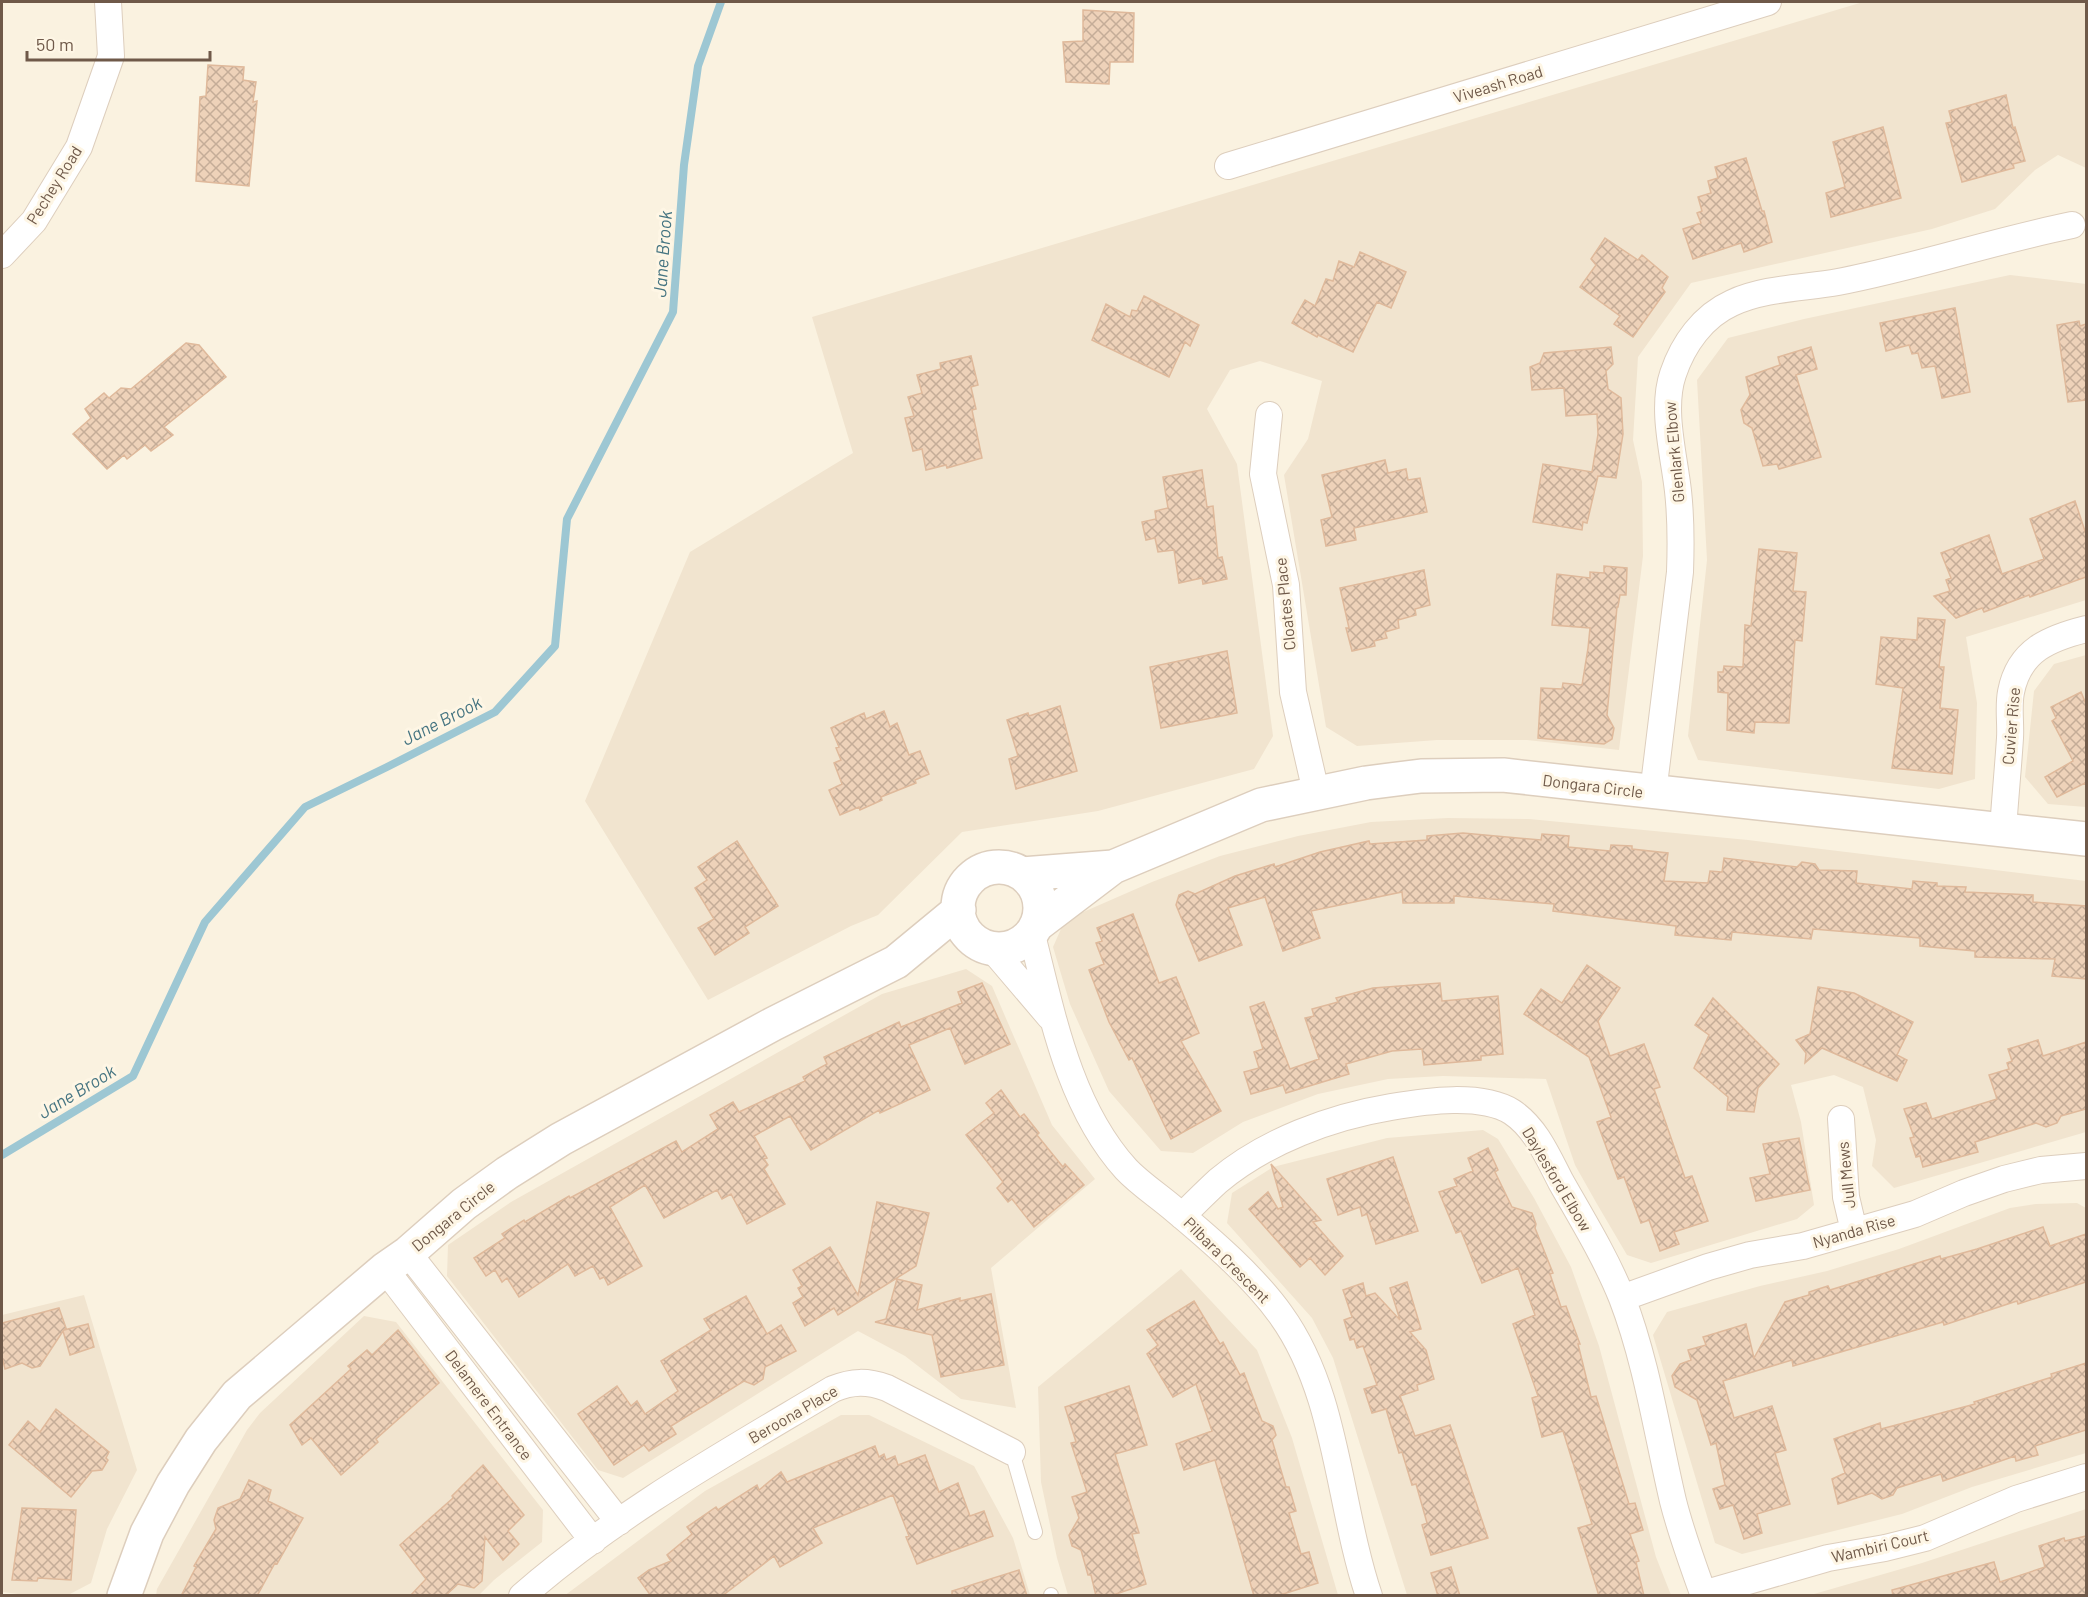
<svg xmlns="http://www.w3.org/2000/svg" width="2088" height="1597" font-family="Barlow,sans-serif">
<defs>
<pattern id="building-cross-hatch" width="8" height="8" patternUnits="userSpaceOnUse" patternTransform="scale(1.5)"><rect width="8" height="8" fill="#eed2b9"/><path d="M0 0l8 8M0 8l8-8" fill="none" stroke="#c5ad98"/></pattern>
</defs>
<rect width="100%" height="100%" fill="#faf2e0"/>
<path fill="#f1e4cf" d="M1863 2H2086V168L2058 155 2035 170 1995 209 1932 229 1691 283 1638 357 1633 440 1642 482 1643 556 1619 750 1527 740H1437L1357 746 1326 727 1284 475 1308 439 1322 381 1260 361 1230 370 1207 409 1237 464 1273 736 1254 769 1098 811 962 832 878 915 851 926 708 1000 585 801 690 552 853 453 812 317Z
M2010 275 2086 284V600L1966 637 1977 703 1975 779 1939 789 1698 760 1688 736 1707 560 1697 380 1728 338 1804 319Z
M2086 655V807L2048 804 2025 777 2034 691 2054 664Z
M1448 818 1529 819 1748 840 2086 881V1132L1894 1188 1872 1166 1876 1140 1863 1087 1834 1075 1791 1085 1801 1122 1814 1205 1797 1219 1651 1263 1627 1255 1597 1204 1575 1165 1546 1079 1443 1076 1388 1079 1318 1094 1243 1122 1193 1153 1161 1151 1109 1091 1070 1004 1053 947 1065 920 1152 882 1220 856 1298 836 1371 822Z
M966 969 992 986 1052 1125 1095 1179 991 1268 1016 1408 961 1399 905 1356 858 1331 623 1478 598 1470 447 1276 448 1245 511 1202 882 994Z
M1483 1130 1498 1139 1534 1198 1571 1267 1599 1346 1656 1557 1671 1595H1407L1333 1358 1312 1318 1227 1223 1232 1193 1273 1167 1387 1138Z
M2077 1203 2086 1208V1453L1972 1487 1902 1514 1742 1554 1715 1543 1653 1335 1667 1312 1760 1286 1827 1271 1899 1249 2010 1208 2036 1204Z
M1181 1269 1257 1350 1292 1438 1338 1595H1068L1057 1558 1041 1482 1038 1387Z
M84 1295 137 1470 107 1529 91 1583 68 1595 34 1596 2 1592V1315Z
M364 1316 396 1322 543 1510 542 1542 494 1580 479 1595 156 1596 157 1589 247 1430 260 1413Z
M841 1415H869L974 1466 1013 1538 1030 1595 564 1596 705 1491Z
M2086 1509V1595L1807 1596 1922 1563Z"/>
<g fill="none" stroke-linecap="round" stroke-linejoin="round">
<path stroke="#9dc7d3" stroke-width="8" d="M2 1155 133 1076 205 922 305 807 387 767 495 712 555 646 567 519 673 312 684 165 698 66 721 2"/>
</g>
<path fill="url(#building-cross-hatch)" stroke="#dfb99b" stroke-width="1.5" d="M1083 10 1134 13 1133 62H1110L1109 84 1066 82 1063 42 1083 41Z
M208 65 244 67 243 80 256 82 253 102 257 101 249 186 196 181 200 97 206 96Z
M2006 95 2013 128 2015 127 2025 161 2013 164 2014 168 1962 182 1946 123 1952 122 1949 111Z
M1883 127 1901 198 1831 217 1826 193 1845 187 1833 142Z
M1746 158 1762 211H1764L1772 242 1744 252 1741 243 1693 259 1683 229 1701 223 1697 213 1702 211 1698 197 1711 193 1708 181 1718 178 1715 167Z
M1605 238 1638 260 1642 255 1668 277 1662 288 1665 292 1633 337 1614 324 1620 316 1580 287 1596 265 1591 259Z
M1360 252 1406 272 1391 308 1377 302 1353 352 1318 335 1317 337 1292 323 1305 300 1315 306 1326 279 1333 281 1339 261 1354 267Z
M1144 296 1199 325 1190 346 1185 342 1169 377 1092 340 1106 304 1130 317 1132 310 1137 311Z
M1955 308 1970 392 1942 398 1935 366 1922 368 1918 353 1912 354 1909 345 1886 351 1880 323Z
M2079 321 2080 326 2086 324V400L2068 402 2057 325Z
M186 343 199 345 226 377 164 427 173 435 151 451 145 445 127 459 124 455 107 469 73 434 91 418 85 409 104 393 109 398 121 388 131 389Z
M1611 347 1613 364 1606 371 1608 389 1621 398 1623 434 1616 478 1598 476 1587 523 1583 522 1582 530 1533 522 1543 464 1592 472 1598 434 1597 414 1566 416 1564 388 1532 390 1530 367 1540 363 1544 353Z
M1811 347 1817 369 1796 375 1821 457 1779 469 1777 464 1763 466 1752 428 1744 423 1741 410 1750 395 1746 377 1780 365 1778 357Z
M971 356 978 385 971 387 976 409 972 410 982 458 947 468 946 465 926 470 922 449 913 451 905 418 914 416 908 397 922 393 917 375 941 369 940 363Z
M1385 460 1388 473 1406 469 1408 480 1420 478 1427 512 1354 528 1356 540 1326 546 1321 520 1332 517 1322 475Z
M1202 470 1207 507 1213 506 1218 558 1222 557 1227 579 1203 584 1202 578 1179 583 1174 550 1158 552 1155 538 1146 540 1142 522 1156 519 1155 511 1168 508 1163 477Z
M2075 501 2086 534V577L2030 597 2029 595 1984 612 1982 608 1956 618 1934 596 1950 591 1946 580 1951 578 1941 553 1989 535 2002 574 2044 559 2030 519Z
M1759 549 1797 553 1793 591 1806 592 1802 641 1795 640 1789 723 1755 722 1754 733 1727 730 1728 693 1718 692V672H1723L1724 666 1743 667 1745 625 1751 626Z
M1604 566 1627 568 1626 595H1620L1618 607H1617L1607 715 1614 728 1612 739 1604 744 1538 738 1541 688 1562 689 1563 683 1582 685 1588 648 1590 628 1552 625 1557 574 1590 578V572L1604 573Z
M1424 570 1430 605 1415 609 1416 615 1398 620 1399 628 1385 632 1387 638 1374 641 1375 646 1352 651 1346 628H1349L1340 588Z
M1918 618 1945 620 1939 667H1944L1940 708 1958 710 1952 774 1892 768 1903 688 1876 684 1881 637 1917 640Z
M1227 651 1237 713 1161 728 1150 667Z
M2081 692 2086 704V786L2085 783 2057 797 2045 777 2073 761 2052 721 2056 718 2051 707Z
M1060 706 1077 771 1016 789 1009 759 1018 756 1007 720 1028 713 1029 716Z
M884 711 890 727 897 723 909 755 920 751 929 774 915 780 916 783 881 797 882 800 860 810 859 807 840 815 829 790 842 784 834 763 841 760 836 748 839 747 831 728 864 713 866 719Z
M1463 833 1541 840 1542 834 1569 836 1568 847 1610 851 1611 845 1632 846V849L1668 853 1664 881 1708 883 1710 871 1722 872 1724 858 1797 867 1802 862 1815 864 1819 870 1857 871 1856 883 1912 889 1913 881 1937 883V886L1966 887 1965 892 2033 895V902L2086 906V979L2052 976 2055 959 1975 957V951L1920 946V938L1813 929 1811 939 1732 932 1731 940 1675 935 1676 926 1553 911 1554 904 1454 896V903H1403L1402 892 1311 911 1320 938 1283 951 1265 897 1228 908 1242 945 1199 961 1176 905 1179 895 1188 891 1195 894 1235 876 1274 864 1275 867 1320 852 1369 841 1370 844 1427 840V836Z
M737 841 778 906 745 927 749 933 715 955 698 928 714 919 695 888 707 880 698 867Z
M1133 914 1159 983 1176 977 1199 1033 1181 1041 1221 1111 1171 1139 1132 1058 1129 1060 1109 1022 1089 970 1104 964 1096 943 1102 941 1097 928Z
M1587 965 1620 988 1598 1021 1610 1056 1644 1044 1660 1087 1654 1089 1685 1178 1692 1176 1708 1221 1674 1232 1679 1244 1660 1251 1649 1220 1641 1223 1624 1177 1618 1179 1597 1122 1611 1117 1589 1057 1524 1014 1541 989 1562 1003Z
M982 983 1010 1044 965 1064 950 1028 909 1045 930 1090 880 1113 879 1110 811 1150 790 1116 754 1136 767 1158 764 1159 768 1165 764 1169 785 1204 747 1224 731 1194 722 1199 717 1190 664 1218 645 1185 610 1207 642 1266 608 1285 604 1277 600 1279 593 1266 575 1276 568 1264 519 1297 507 1278 502 1282 495 1270 486 1276 474 1258 505 1238 502 1234 524 1220 525 1222 569 1196 570 1198 676 1141 682 1152 718 1129 710 1115 733 1102 739 1112 805 1081 803 1077 827 1064 824 1057 899 1022 901 1027 962 1003 958 992Z
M1440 983 1442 1001 1498 996 1503 1054 1481 1056V1060L1424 1065 1422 1049 1392 1051 1346 1064 1349 1074 1316 1084 1286 1093 1283 1085 1251 1094 1244 1072 1259 1068 1254 1052 1263 1049 1250 1007 1264 1002 1290 1069 1319 1059 1305 1018 1314 1016 1312 1009 1338 1002 1336 998 1373 988Z
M1818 987 1854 993 1913 1022 1897 1055 1907 1060 1897 1081 1822 1048 1805 1063 1806 1053 1796 1040 1810 1034Z
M1713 998 1779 1064 1758 1088 1754 1112 1727 1110 1728 1097 1694 1068 1709 1035 1695 1025Z
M2038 1040 2043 1056 2086 1042V1109L2061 1116 2057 1123 2046 1127 2036 1123 1975 1142 1978 1152 1923 1167 1920 1156 1916 1157 1910 1138 1914 1137 1904 1109 1926 1103 1932 1119 1997 1099 1989 1075 2009 1069 2007 1063 2012 1061 2008 1049Z
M1001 1090 1020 1117 1024 1114 1039 1133 1037 1135 1063 1167 1065 1164 1084 1185 1034 1227 1012 1199 1008 1202 997 1188 1003 1182 966 1135 994 1113 986 1103Z
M1799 1138 1810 1190 1756 1201 1750 1178 1770 1174 1763 1144Z
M1488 1148 1498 1170 1495 1172 1512 1207 1532 1213 1536 1224 1535 1228 1553 1273 1550 1274 1561 1307 1566 1306 1580 1344H1578L1591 1397 1596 1396 1629 1504 1635 1503 1643 1530 1630 1534 1639 1561 1636 1562 1644 1596H1599L1578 1528 1592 1524 1563 1431 1542 1437 1532 1398 1538 1396 1513 1324 1535 1315 1518 1268 1482 1283 1461 1231 1456 1233 1439 1192 1457 1186 1454 1179 1473 1171 1468 1158Z
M1393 1157 1418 1231 1376 1244 1367 1214 1362 1216 1360 1207 1338 1215 1327 1179Z
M1271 1164 1321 1220 1313 1222 1343 1256 1325 1275 1310 1258 1300 1267 1249 1209 1268 1192 1278 1209 1283 1207Z
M877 1202 929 1213 916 1266 838 1315 834 1308 805 1326 793 1303 803 1297 798 1288 802 1286 793 1270 830 1247 858 1295Z
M2043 1227 2050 1246 2086 1234V1282L2018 1304 2017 1301 1944 1325 1943 1322 1793 1366 1792 1360 1723 1381 1734 1418 1772 1406 1786 1450 1775 1453 1790 1504 1757 1514 1762 1533 1744 1539 1733 1505 1720 1509 1713 1489 1725 1485 1716 1443 1711 1445 1697 1400 1675 1387 1672 1376 1680 1364 1691 1360 1688 1350 1706 1345 1703 1337 1746 1324 1754 1358 1785 1302 1809 1295V1292L1828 1286 1830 1290 1940 1256 1941 1259 1977 1249Z
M897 1279 922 1285 917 1310 960 1298V1301L991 1294 1004 1365 941 1377 932 1335 875 1322 886 1319Z
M1407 1282 1421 1329 1410 1332 1426 1350 1434 1379 1417 1385 1418 1390 1400 1396 1415 1436 1450 1425 1488 1538 1431 1555 1422 1525 1427 1523 1416 1484 1412 1485 1402 1452 1399 1453 1386 1409 1372 1413 1364 1389 1377 1385 1363 1346 1357 1348 1354 1339 1350 1340 1344 1320 1352 1317 1343 1290 1363 1283 1366 1296 1375 1293 1400 1320 1390 1288Z
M746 1296 767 1334 781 1325 796 1351 765 1367 763 1379 754 1385 744 1381 671 1426 676 1434 649 1451 644 1445 614 1465 578 1414 617 1386 631 1406 637 1401 645 1414 678 1391 661 1361 711 1330 704 1319Z
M1194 1301 1220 1344 1223 1342 1240 1375 1244 1373 1262 1421 1273 1426 1276 1435 1272 1440 1286 1487H1289L1296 1511 1289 1513 1301 1554 1309 1552 1318 1583 1277 1596H1254L1215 1460 1184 1470 1176 1444 1212 1431 1196 1384 1173 1397 1147 1354 1158 1345 1147 1330Z
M59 1308 66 1328 64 1330 88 1324 94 1347 70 1355 63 1331 40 1366 32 1368 22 1363 5 1369 2 1357V1323Z
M398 1330 439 1383 376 1439 378 1442 341 1475 311 1438 302 1445 290 1425 351 1369 348 1366 367 1350 372 1355Z
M2086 1363V1430L2035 1446 2038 1455 2016 1461 2015 1456 1943 1481 1941 1474 1897 1488 1893 1495 1882 1499 1872 1493 1838 1504 1832 1479 1845 1473 1834 1439 1880 1423 1881 1429 1975 1404 1974 1402 2052 1377 2051 1374Z
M1129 1386 1147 1445 1115 1454 1139 1533 1132 1534 1146 1584 1110 1596H1096L1091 1575H1088L1081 1550 1072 1546 1069 1535 1079 1518 1072 1497 1087 1492 1071 1443 1076 1442 1065 1407Z
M56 1409 109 1452 106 1458 108 1460 102 1470 92 1471 71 1497 9 1445 28 1421 40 1432Z
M875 1446 879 1457 884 1454 886 1460 895 1456 898 1465 925 1455 939 1492 958 1483 970 1516 984 1511 993 1536 917 1564 906 1537 909 1536 893 1495 813 1528 822 1543 780 1567 774 1556 722 1596H651L638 1578 649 1570 671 1561 667 1555 692 1534 687 1527 716 1507 718 1510 757 1485 759 1490 781 1472 787 1482Z
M483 1465 524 1515 508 1531 519 1544 503 1560 485 1537 482 1581 474 1588 458 1584 445 1596H410L426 1579 400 1545 453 1498 452 1496Z
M249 1480 271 1490 268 1501 303 1518 277 1564 275 1563 257 1596H181L196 1567 194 1566 216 1529 214 1520 218 1508 240 1499Z
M22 1508 76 1510 71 1580 38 1578 37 1581 12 1580Z
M2086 1536V1596H1893L1892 1590 1994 1562 2000 1582 2045 1567 2039 1546 2064 1538 2065 1541Z
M1451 1567 1460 1596H1438L1431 1573Z
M1019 1570 1027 1596H952V1591Z"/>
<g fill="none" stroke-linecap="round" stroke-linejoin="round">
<g stroke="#ddcebd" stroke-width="16">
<path id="service" d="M1012 1452 1035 1532
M1051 1595V1596"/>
</g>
<g stroke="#ddcebd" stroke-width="28">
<path id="minor" d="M1228 166 1768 2
M2 255 34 221 79 147 111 56 108 2
M1269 415 1263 474 1286 585 1293 692 1316 792
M1653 793 1680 572C1681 545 1681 518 1678 491 1674 455 1661 409 1673 374 1683 344 1703 316 1732 303 1764 288 1804 288 1838 282 1917 267 1993 241 2072 225
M2003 830C2005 799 2008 769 2010 738 2011 723 2008 707 2011 692 2019 650 2050 638 2086 629
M1032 935C1052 1014 1069 1106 1126 1169 1140 1184 1159 1196 1175 1210 1211 1240 1254 1277 1281 1315 1338 1394 1338 1504 1369 1596
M993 950 1050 1017
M1841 1119 1846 1197 1854 1231
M1182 1216C1194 1204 1206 1192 1218 1181 1266 1141 1331 1117 1391 1107 1426 1101 1481 1093 1512 1112 1536 1128 1548 1157 1561 1182 1582 1219 1606 1258 1622 1298 1647 1363 1657 1433 1673 1501 1681 1533 1693 1565 1704 1596
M408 1253 619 1522
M385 1269 593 1541
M1622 1298 1708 1267 1750 1255 1803 1246 1915 1214 1964 1193 2004 1179 2041 1170 2086 1166
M1703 1594 1828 1558 1885 1548 1925 1538 2016 1499 2086 1477
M522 1596C616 1514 726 1453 833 1389 853 1381 867 1381 887 1388L1012 1452"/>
</g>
<g stroke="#ddcebd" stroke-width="36">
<path id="tertiary" d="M958 908a41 41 0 1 1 82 0a41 41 0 1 1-82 0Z
M1022 874 1113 867
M1038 924 1113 867 1261 805 1366 783 1421 776 1503 775 2086 839
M124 1596 147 1533 173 1484 201 1440 237 1395 385 1269 408 1253 464 1204 507 1173 561 1139 773 1024 896 962 959 910"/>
</g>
<use href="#service" stroke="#fff" stroke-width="14"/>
<use href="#minor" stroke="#fff" stroke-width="26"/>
<use href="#tertiary" stroke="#fff" stroke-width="33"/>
</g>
<g text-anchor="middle" stroke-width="6" stroke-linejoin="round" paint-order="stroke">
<g font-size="16" fill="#6f5949" stroke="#fef6e5">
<text transform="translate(1498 84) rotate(-17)" y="6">Viveash Road</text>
<text transform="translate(54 185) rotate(-58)" y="6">Pechey Road</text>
<text transform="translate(1674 452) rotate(-95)" y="6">Glenlark Elbow</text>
<text transform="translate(1285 604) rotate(-96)" y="6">Cloates Place</text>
<text transform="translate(2011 726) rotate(-85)" y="6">Cuvier Rise</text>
<text transform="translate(1593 786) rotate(7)" y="6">Dongara Circle</text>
<text transform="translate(1846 1175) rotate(-96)" y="6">Jull Mews</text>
<text transform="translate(1557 1179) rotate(59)" y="6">Daylesford Elbow</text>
<text transform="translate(453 1216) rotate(-39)" y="6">Dongara Circle</text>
<text transform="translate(1854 1231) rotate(-16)" y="6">Nyanda Rise</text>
<text transform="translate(1227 1260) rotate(45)" y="6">Pilbara Crescent</text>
<text transform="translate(489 1405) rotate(53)" y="6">Delamere Entrance</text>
<text transform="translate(793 1414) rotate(-30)" y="6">Beroona Place</text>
<text transform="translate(1880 1546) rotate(-13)" y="6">Wambiri Court</text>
</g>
<g font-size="18" font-style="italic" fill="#457481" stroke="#fef6e5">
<text transform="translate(663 254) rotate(-86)" y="6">Jane Brook</text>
<text transform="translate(442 721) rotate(-27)" y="6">Jane Brook</text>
<text transform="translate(77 1092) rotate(-31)" y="6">Jane Brook</text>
</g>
</g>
<rect width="2088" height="1597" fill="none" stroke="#6f5949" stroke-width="6"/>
<path d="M27 51v9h183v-9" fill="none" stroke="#6f5949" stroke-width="3"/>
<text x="36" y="51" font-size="18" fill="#6f5949" stroke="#fef6e5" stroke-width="4.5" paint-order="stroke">50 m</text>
</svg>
